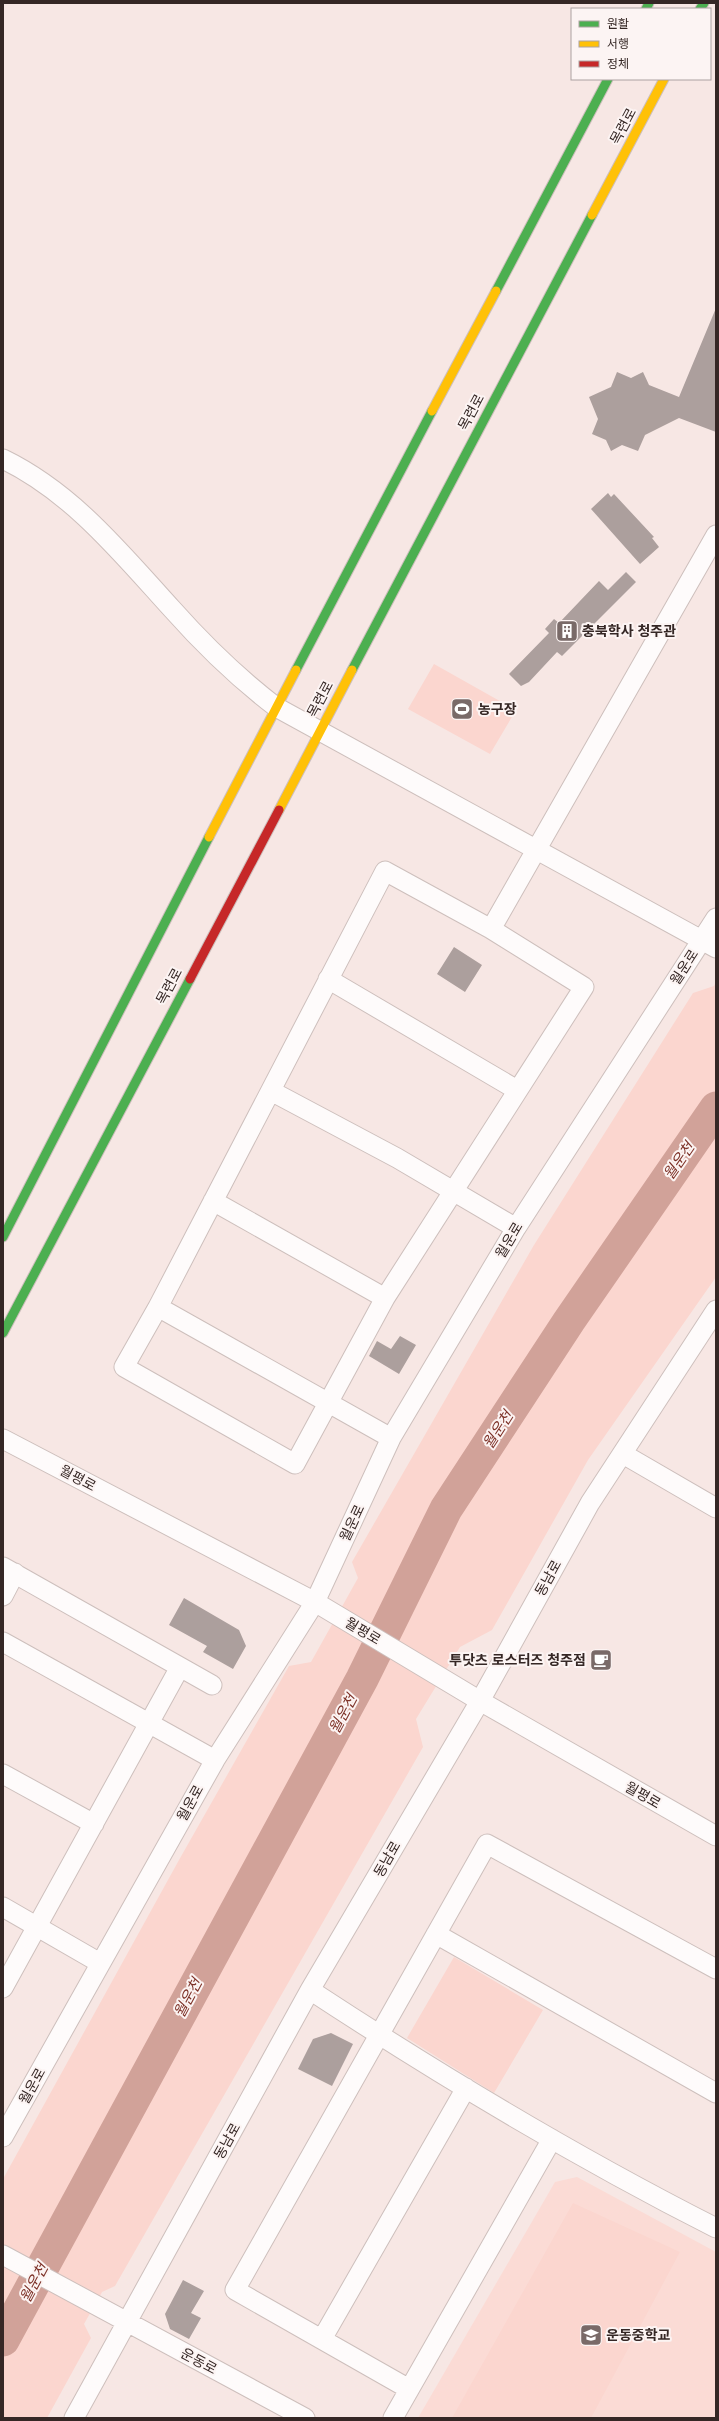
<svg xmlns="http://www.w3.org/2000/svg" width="719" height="2421" font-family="Montserrat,'Noto Sans KR',sans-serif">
<rect width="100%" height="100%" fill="#f7e7e4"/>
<path fill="#fbdbd5" d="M577 2177 716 2252V2418H418L555 2182Z"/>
<path fill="#fbd6cf" d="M434 664 516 710 490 754 408 709Z
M716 982V1277L588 1460 492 1630 460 1647 416 1719 423 1747 115 2286 102 2292 84 2324 91 2338 47 2418H3V2179L179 1860 289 1666 311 1662 358 1578 352 1562 534 1245 693 993 714 986Z
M454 1957 543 2010 494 2093 407 2038Z
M573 2203 680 2252 591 2418H452Z"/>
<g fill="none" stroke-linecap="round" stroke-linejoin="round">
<path stroke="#d1a299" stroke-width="33" d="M3 2340 362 1679 446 1509 569 1321 716 1108"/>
</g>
<path fill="#ac9f9d" d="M716 308V432L679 418 645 435 638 451 622 445 611 451 606 440 592 434 598 419 589 397 611 387 617 372 631 378 643 372 649 385 679 397Z
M608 493 611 497 614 494 654 537 652 538 659 547 640 564 591 509Z
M626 572 636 582 562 656 557 652 529 682 521 686 509 674 549 633 545 629 554 619 559 623 599 581 608 590Z
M454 947 482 965 465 992 437 974Z
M400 1336 416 1345 399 1374 369 1356 377 1341 391 1349Z
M184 1598 239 1630 246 1646 233 1669 203 1652 207 1646 169 1625Z
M331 2033 353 2044 332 2086 298 2069 313 2039Z
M183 2280 204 2291 191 2313 201 2318 189 2339 170 2329 165 2314Z"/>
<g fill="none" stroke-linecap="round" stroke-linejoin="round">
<g stroke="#cdbfbc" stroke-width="21">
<path id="street" d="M3 459C73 493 121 553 172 609 204 645 238 678 276 707L716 948
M328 979 517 1090
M271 1091 397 1158 516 1228
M213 1201 385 1298
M158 1307 124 1367 295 1464 385 1298 584 987 491 929
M391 1438 158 1307 385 871 491 929 716 535
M3 1439 315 1602 480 1701 716 1836
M623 1454 716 1508
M3 1567 212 1685
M3 1596 15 1573
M3 1642 215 1760
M3 1774 94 1824
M3 1907 100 1963
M436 1934 716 2093
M3 1988 180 1667
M310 1990C441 2076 576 2157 716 2228
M3 2137 215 1760 315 1602 391 1438 516 1228 716 918
M3 2255 305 2418
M322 2339 466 2088
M409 2389 235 2290 487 1844 716 1969
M74 2418 310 1990 480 1701 590 1503 716 1310
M393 2418 552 2139"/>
</g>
<g stroke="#cdbfbc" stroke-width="11">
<path id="fast" d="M646 9 649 3
M700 9 704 3
M496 291 608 79
M296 670 432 411
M352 670 592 215
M3 1237 209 837
M3 1333 190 979"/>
</g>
<g stroke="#cdbfbc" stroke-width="11">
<path id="slow" d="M592 215 664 79
M432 411 496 291
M279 810 352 670
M209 837 296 670"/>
</g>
<g stroke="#cdbfbc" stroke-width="11">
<path id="jam" d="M190 979 279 810"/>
</g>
<use href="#street" stroke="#fefbfb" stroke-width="19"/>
<use href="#fast" stroke="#4caf50" stroke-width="9"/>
<use href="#slow" stroke="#ffc107" stroke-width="9"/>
<use href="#jam" stroke="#c62828" stroke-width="9"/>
</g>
<defs>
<g id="building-square" transform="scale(1.15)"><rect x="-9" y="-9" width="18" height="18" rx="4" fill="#796a68" stroke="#fcf4f3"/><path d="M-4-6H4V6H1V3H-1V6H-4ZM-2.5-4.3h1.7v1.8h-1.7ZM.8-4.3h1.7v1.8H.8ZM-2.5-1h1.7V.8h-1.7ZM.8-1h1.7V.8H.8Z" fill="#fff"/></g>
<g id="stadium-square" transform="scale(1.15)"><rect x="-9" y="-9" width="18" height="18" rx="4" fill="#796a68" stroke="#fcf4f3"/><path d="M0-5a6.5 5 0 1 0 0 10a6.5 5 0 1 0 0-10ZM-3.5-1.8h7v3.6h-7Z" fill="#fff"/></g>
<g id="cafe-square" transform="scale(1.15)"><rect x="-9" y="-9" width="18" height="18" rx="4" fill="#796a68" stroke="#fcf4f3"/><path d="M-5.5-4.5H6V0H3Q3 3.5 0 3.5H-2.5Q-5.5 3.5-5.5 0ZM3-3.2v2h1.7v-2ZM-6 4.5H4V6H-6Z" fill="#fff"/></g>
<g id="school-square" transform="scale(1.15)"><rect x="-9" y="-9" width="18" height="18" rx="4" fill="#796a68" stroke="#fcf4f3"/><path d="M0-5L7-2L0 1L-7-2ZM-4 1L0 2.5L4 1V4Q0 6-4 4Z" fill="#fff"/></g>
</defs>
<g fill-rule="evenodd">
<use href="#building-square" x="567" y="631"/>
<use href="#stadium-square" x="462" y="709"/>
<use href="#cafe-square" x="601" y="1660"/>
<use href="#school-square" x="591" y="2335"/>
</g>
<g text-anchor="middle" stroke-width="4" stroke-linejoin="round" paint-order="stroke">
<g font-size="14" fill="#352725" stroke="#fcf4f3">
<text transform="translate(623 126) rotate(-62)" y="5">목련로</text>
<text transform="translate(471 412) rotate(-62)" y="5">목련로</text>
<text transform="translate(320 699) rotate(-62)" y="5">목련로</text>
<text transform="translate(684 967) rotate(-57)" y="5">월운로</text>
<text transform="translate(169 986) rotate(-62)" y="5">목련로</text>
<text transform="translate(509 1240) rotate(-59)" y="5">월운로</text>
<text transform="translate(78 1478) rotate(28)" y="5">월평로</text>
<text transform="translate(352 1523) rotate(-65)" y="5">월운로</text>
<text transform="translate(548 1578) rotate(-61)" y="5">동남로</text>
<text transform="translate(363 1631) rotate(31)" y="5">월평로</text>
<text transform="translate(643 1795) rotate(30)" y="5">월평로</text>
<text transform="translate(190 1803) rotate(-61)" y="5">월운로</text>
<text transform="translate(387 1859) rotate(-60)" y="5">동남로</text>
<text transform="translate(32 2086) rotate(-61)" y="5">월운로</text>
<text transform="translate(227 2141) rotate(-61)" y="5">동남로</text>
<text transform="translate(199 2361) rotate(28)" y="5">운동로</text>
</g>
<g font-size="14" font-weight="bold" fill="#352725" stroke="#fcf4f3" text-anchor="start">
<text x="582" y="636">충북학사 청주관</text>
<text x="478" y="714">농구장</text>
<text x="586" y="1665" text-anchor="end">투닷츠 로스터즈 청주점</text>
<text x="606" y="2340">운동중학교</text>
</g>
<g font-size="15" font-style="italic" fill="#7d3127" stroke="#fcf4f3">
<text transform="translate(679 1161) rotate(-55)" y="5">월운천</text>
<text transform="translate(498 1430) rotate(-57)" y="5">월운천</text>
<text transform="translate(343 1714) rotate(-62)" y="5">월운천</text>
<text transform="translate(188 1998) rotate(-62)" y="5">월운천</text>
<text transform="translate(34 2283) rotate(-62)" y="5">월운천</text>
</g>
</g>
<rect width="719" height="2421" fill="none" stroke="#352725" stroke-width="8"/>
<rect x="571" y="8" width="140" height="72" fill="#fcf4f3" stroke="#aca2a1"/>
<rect x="579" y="21" width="20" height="6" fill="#4caf50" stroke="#aca2a1"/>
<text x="607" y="28" font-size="12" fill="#352725">원활</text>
<rect x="579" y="41" width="20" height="6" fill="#ffc107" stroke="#aca2a1"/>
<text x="607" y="48" font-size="12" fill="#352725">서행</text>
<rect x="579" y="61" width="20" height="6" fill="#c62828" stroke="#aca2a1"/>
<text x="607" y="68" font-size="12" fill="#352725">정체</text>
</svg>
